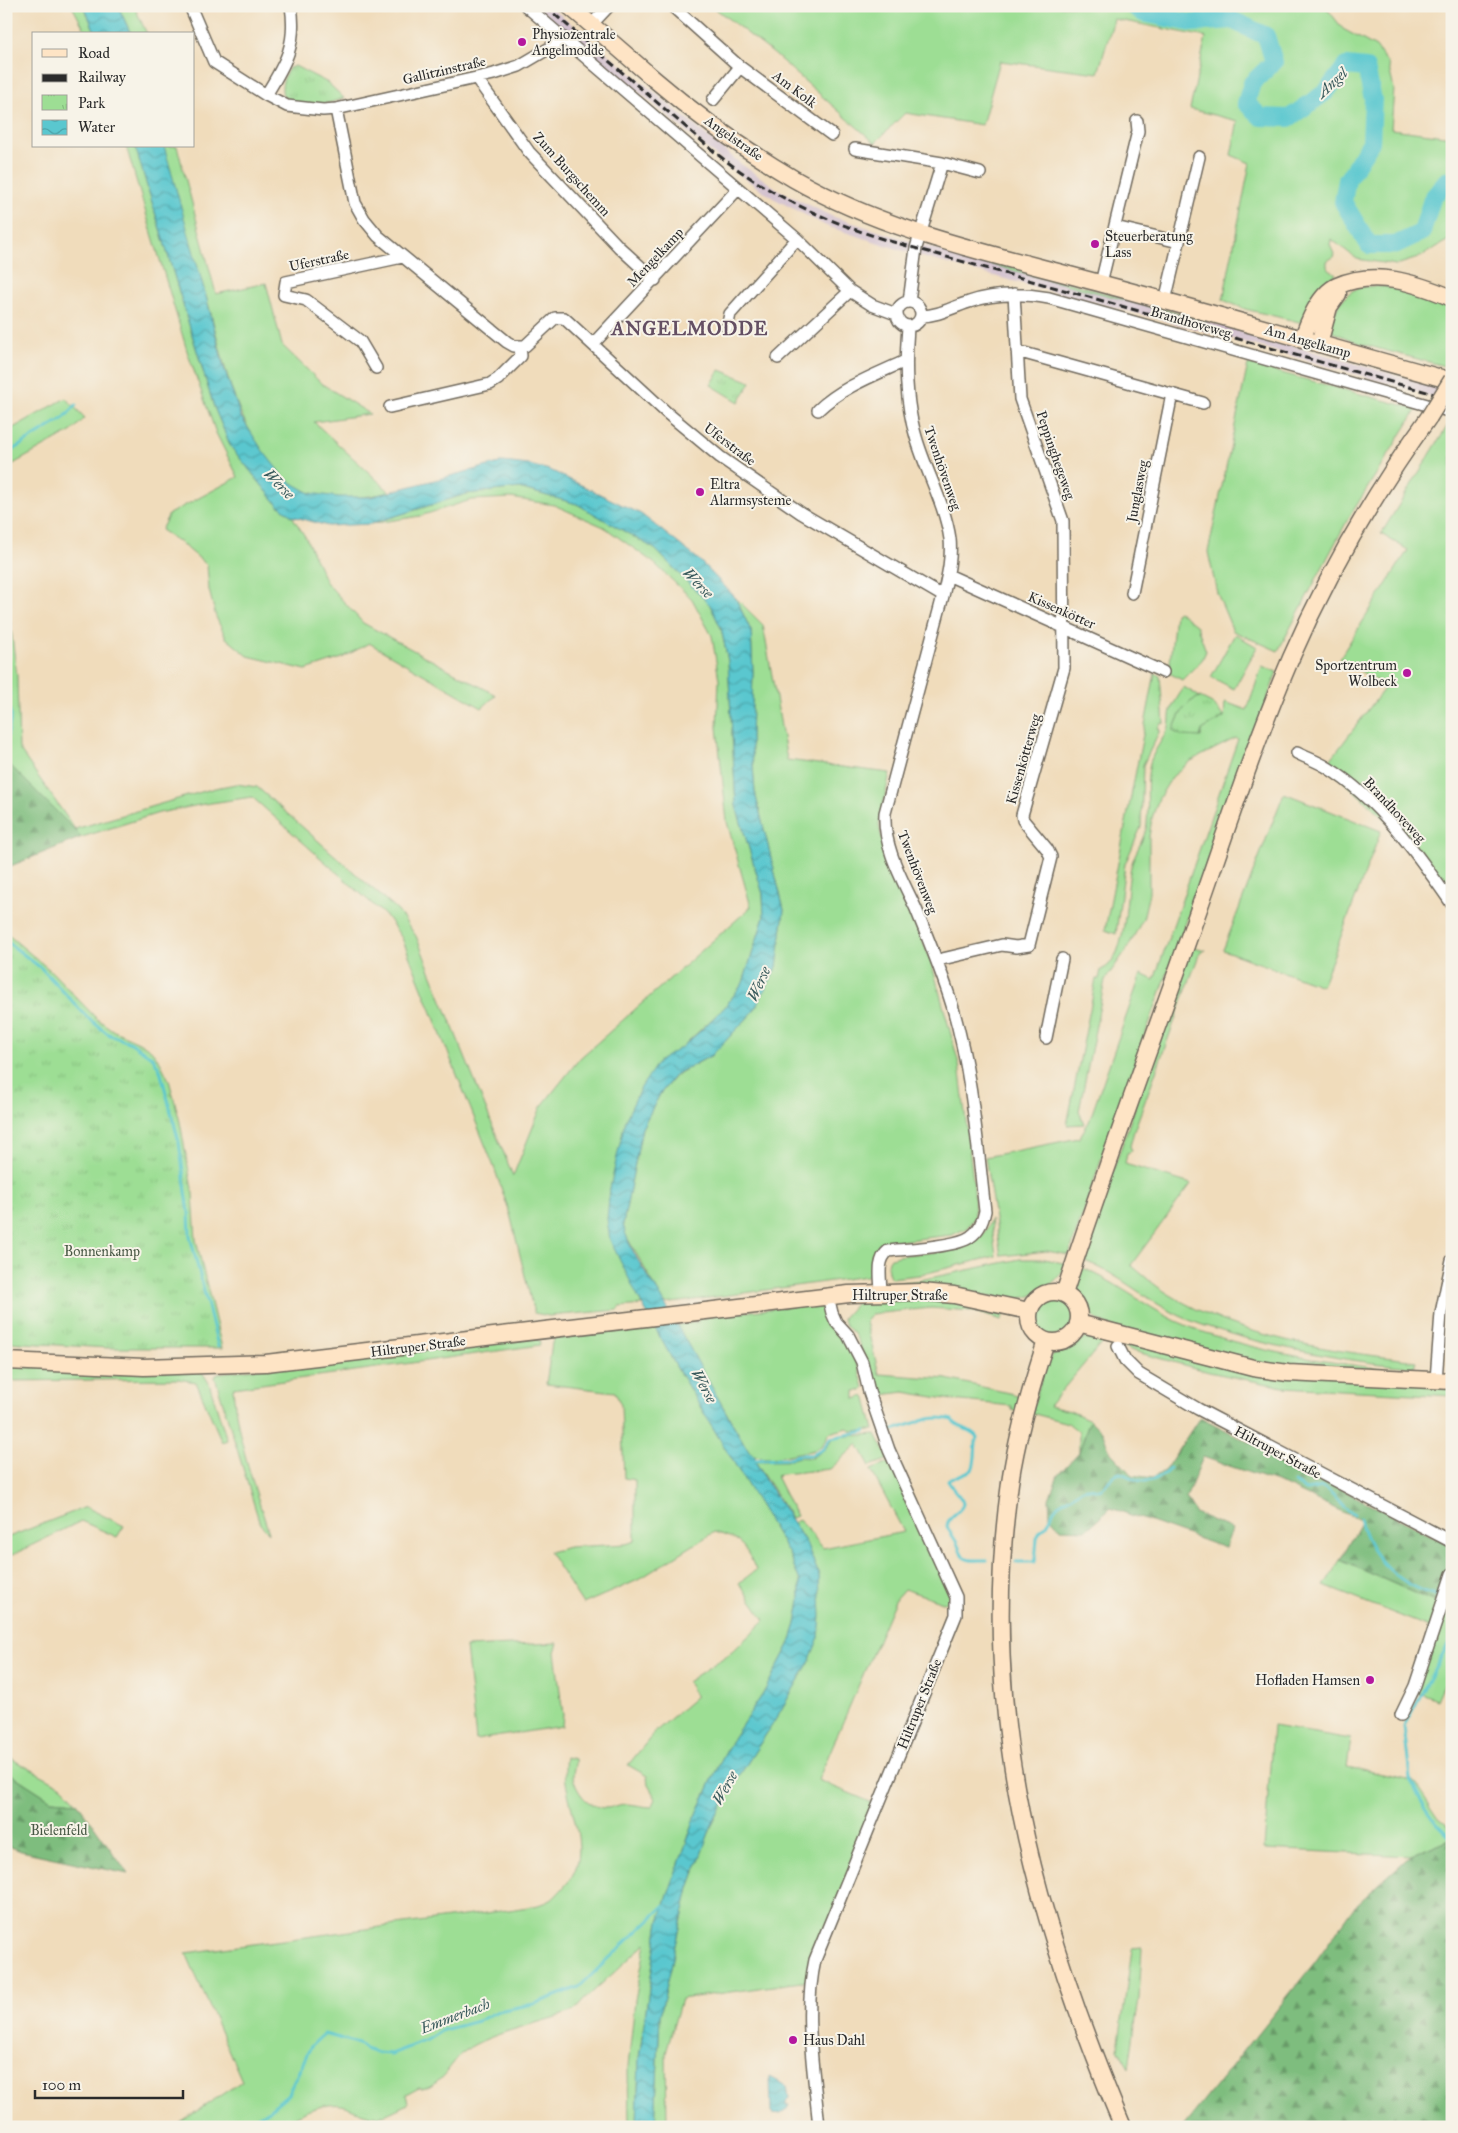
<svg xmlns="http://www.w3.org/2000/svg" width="1458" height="2133" font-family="'IM FELL Great Primer',serif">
<defs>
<pattern id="forest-firs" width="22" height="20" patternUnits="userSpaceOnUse" patternTransform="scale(1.25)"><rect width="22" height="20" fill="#7ebd7e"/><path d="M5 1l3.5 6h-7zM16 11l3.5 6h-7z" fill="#679a67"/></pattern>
<pattern id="park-tufts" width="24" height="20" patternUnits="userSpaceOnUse" patternTransform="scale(1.25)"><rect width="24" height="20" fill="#9dde94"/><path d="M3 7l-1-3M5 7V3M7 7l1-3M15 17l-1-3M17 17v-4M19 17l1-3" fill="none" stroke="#87bf80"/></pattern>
<pattern id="water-waves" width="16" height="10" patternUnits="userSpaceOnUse" patternTransform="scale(1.25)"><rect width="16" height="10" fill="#5ac7cf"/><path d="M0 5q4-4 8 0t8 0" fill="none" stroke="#4ba2a8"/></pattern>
</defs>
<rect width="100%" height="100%" fill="#f7f3e8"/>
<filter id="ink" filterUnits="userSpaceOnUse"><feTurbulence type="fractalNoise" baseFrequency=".02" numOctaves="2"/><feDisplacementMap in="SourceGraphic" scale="10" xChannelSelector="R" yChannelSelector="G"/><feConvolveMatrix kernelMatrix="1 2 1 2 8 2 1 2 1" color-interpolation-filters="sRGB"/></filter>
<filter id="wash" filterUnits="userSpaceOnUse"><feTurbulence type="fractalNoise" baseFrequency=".0096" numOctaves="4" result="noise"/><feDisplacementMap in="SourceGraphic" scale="20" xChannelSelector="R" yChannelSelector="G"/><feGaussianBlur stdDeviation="1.12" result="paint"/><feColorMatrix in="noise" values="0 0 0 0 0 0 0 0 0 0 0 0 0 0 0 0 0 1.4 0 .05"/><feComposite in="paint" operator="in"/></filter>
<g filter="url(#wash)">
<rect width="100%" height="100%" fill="#f0dcbb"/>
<path fill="#d0bdcd" d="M535 6H550L741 164 779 190 831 216 932 248 1220 325 1452 391V402L1219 335 929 259 826 226 773 198 735 172Z"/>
<path fill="#9dde94" stroke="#648460" d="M72 6H81L86 11 96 34H87Z
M118 6H134L147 34H131Z
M712 6H1325L1343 29 1376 47 1388 64 1394 89 1391 129 1452 137V238L1418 258 1396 265 1357 259 1331 239 1330 245 1335 256 1327 261V267L1336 274 1314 302 1303 323 1245 309 1223 300 1250 163 1231 155 1238 121 1190 109 1206 37 1114 19 1098 73 1000 61 982 125 905 113 875 143 774 54Z
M126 146H135L214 407 231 447 277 504 292 516 306 538 326 582 363 623 496 695 482 708 369 643 342 658 306 670 248 656 226 638 216 617 209 590 207 565 181 543 161 530 169 514 238 477 216 433 188 354Z
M164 146H177L216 294 266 283 282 345 322 384 370 414 314 422 390 492C358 500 312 503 285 478 279 474 275 466 270 461 229 410 224 357 206 296 191 246 175 197 164 146Z
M953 250 1207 321V322L951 254Z
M1383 286 1452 306V352L1444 366 1361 344 1330 331C1332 313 1343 291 1362 287 1368 286 1376 286 1383 286Z
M1248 364 1417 409 1348 519 1278 651 1233 631 1217 593 1208 552Z
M66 398 85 418 72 431 6 468V432Z
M1450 422H1452V904L1394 827 1328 767 1331 759 1386 686 1339 659 1408 550 1381 534Z
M519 488 577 504 655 549 710 605 721 628 728 661 736 806 763 894 764 917 743 983 725 1007 682 1047 610 1188 638 1297 642 1305 620 1307 619 1310 549 1316 534 1313 510 1214 494 1167 402 938 387 917 252 797 204 804 159 813 82 837 6 761V611L10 621 17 676 19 749 75 829 215 788 236 784 257 787 398 911 416 936 513 1176 541 1107 580 1058 751 907 727 822 717 727 719 680 712 636 692 599 654 563 604 527 554 505 511 498 471 500 420 516 370 524 466 494Z
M735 597 763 625 787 760 890 773 879 824 884 850 931 961 959 1064 974 1188 975 1217 967 1228 952 1235 882 1243 880 1244 882 1249C874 1257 876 1262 873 1272L867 1276 665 1304 625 1234 623 1224 642 1128 660 1094 676 1075 712 1055 753 1012 777 966 784 910 755 793 751 738 753 672 751 631Z
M1178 611 1197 626 1206 651 1202 660 1182 680 1169 673 1175 613Z
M1235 634 1257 647 1234 689 1211 677Z
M1262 666 1277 672 1116 1115 1069 1255 1047 1251 1001 1256 985 1157 1079 1138 1089 1122 1141 974 1154 980 1238 739 1236 738 1189 762 1172 777 1159 798 1152 818 1149 837V893L1143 919 1127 949 1105 980 1079 1111 1084 1124 1067 1125 1096 979H1099L1101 970C1130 959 1124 889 1132 863 1136 850 1145 838 1147 824 1149 804 1145 783 1150 763 1154 750 1162 741 1168 729 1171 723 1169 717 1171 710 1174 702 1180 694 1184 687L1200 697C1184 702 1179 716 1173 731L1201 737 1202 730 1224 717 1225 702 1247 710Z
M1155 673 1160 676 1164 724 1161 723 1158 728 1160 730 1143 765 1141 827 1125 864 1116 934 1105 930Z
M1284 793 1381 831 1322 986 1223 950Z
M1191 946 1205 950 1200 952 1134 1131 1130 1146 1132 1151 1127 1153 1125 1164 1191 1184 1131 1265C1143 1275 1154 1285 1167 1293 1241 1339 1332 1351 1417 1361L1415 1366 1410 1367C1354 1362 1300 1352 1245 1338 1223 1331 1201 1326 1180 1316 1145 1300 1117 1272 1082 1260Z
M991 1219 996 1256 919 1275 891 1278C887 1273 886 1264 891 1258 925 1247 977 1263 991 1219Z
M1020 1259H1045L1067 1264C1054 1287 1035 1300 1007 1299L892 1285 890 1283 915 1281Z
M1080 1267C1114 1280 1143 1305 1176 1321 1244 1352 1344 1366 1418 1372L1275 1366 1112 1327C1079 1312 1071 1303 1080 1267Z
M1035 1317a19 19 0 1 1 38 0a19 19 0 1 1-38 0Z
M892 1298 944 1300 1005 1313 1001 1320 972 1311 931 1308 871 1314 866 1322 879 1374 947 1379 1022 1396 1018 1412 1012 1410V1406L952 1400 904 1392 874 1396V1388L877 1387 878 1383 870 1380C865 1365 863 1347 854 1334 850 1328 843 1326 843 1318L857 1302Z
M814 1304 823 1309 830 1325 840 1334 849 1348 857 1363 864 1387 862 1390 855 1391V1399L864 1396 866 1399 874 1430 851 1431 848 1428 829 1433C827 1437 824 1443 821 1446 814 1452 807 1451 798 1453 782 1456 764 1463 749 1452L676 1325 698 1322V1317Z
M627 1326 630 1330 655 1327 677 1368 789 1554 800 1581V1600L796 1624 790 1643 763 1694 734 1737 717 1769 695 1818 659 1921 639 2058 637 2127H629L628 2067 635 2000 646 1943 584 2000 574 2011C542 2023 491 2032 464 2051 453 2060 434 2096 419 2087L406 2094 408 2104C400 2107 391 2113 383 2115 367 2118 355 2108 341 2105 324 2102 292 2115 280 2127H173L242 2081 186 1953 516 1909C526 1907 540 1906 549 1901 554 1899 559 1892 563 1888 601 1849 558 1801 566 1757L575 1759C576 1765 573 1769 573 1775 575 1791 588 1808 606 1808 612 1808 619 1804 625 1804 635 1804 643 1807 652 1807L656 1799 648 1785 647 1776 628 1765 656 1731 696 1697 687 1682 732 1652 765 1620 739 1583 756 1570C744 1543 741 1540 714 1532L638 1580 583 1604 549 1552 569 1547 626 1544 635 1541V1480L624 1478 621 1405 615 1392 546 1384 552 1343 555 1337Z
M1088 1336 1105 1338 1206 1361 1452 1386V1396L1283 1387 1209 1372 1133 1351 1106 1338 1049 1406 1070 1411 1090 1420 1079 1452V1432L1068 1423 1031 1413 1045 1367 1053 1354Z
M533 1338 539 1340 540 1345 233 1388C237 1438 254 1486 269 1533L260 1524 215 1377 218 1373Z
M6 1366 202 1372 209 1383 227 1440 222 1442 196 1382 178 1379 6 1381Z
M876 1434 889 1459 870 1466 858 1444 830 1469 782 1474 776 1476 796 1516 791 1518 755 1461H786L799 1457 811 1458 825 1449 831 1440 835 1437Z
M891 1462 947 1583 952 1605 904 1589 896 1598 818 1780 875 1804 808 1981 681 1999 666 2052 667 2127H655L660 2015 689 1888 711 1827 728 1793 774 1722 809 1662 819 1575 806 1543 793 1523 799 1519 823 1548 904 1532 871 1470Z
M86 1507 124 1526 117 1537 81 1521 6 1558V1538Z
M1340 1560 1442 1605 1452 1578V1665L1437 1700 1416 1692 1429 1627 1324 1586Z
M558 1643 555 1652 563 1715 562 1726 476 1740 466 1647Z
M1273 1726 1351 1739 1347 1767 1413 1780 1439 1819 1452 1829V1838L1410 1856 1264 1849Z
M6 1756 62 1786 77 1802 51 1800 6 1771Z
M1142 1948 1139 1998 1129 2068 1118 2049 1132 1949Z"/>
<path fill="url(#forest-firs)" stroke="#547454" d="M6 761 82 837 8 867 6 870Z
M1200 1417 1452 1546V1561L1436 1602 1340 1560 1362 1521 1285 1485 1203 1457 1186 1498 1195 1513 1232 1529 1225 1548 1111 1508 1086 1530 1061 1529 1050 1516 1049 1499 1058 1475 1079 1452 1090 1420 1102 1432 1111 1453 1132 1475 1153 1478 1165 1470Z
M6 1771 51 1800 77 1802 128 1874 21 1851 6 1845Z
M1452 1838V2127H1183L1315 1962 1354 1907 1410 1856Z"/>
<path fill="url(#park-tufts)" stroke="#648460" d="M295 66 328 83 344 98C324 106 301 108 283 96 280 85 284 77 289 68Z
M720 370 751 382 739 402 711 385Z
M1200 697 1212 703 1224 717 1202 730 1200 737 1183 736 1173 731C1179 716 1184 702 1200 697Z
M6 933 51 971 97 1019 114 1031 139 1042 151 1050 159 1060 169 1080 180 1122 193 1194 196 1240 222 1348H109L6 1342Z"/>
<path fill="url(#water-waves)" stroke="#42797d" d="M81 6H118L131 34H96L86 11Z
M135 146H164L207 300 224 368 241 417 263 451 285 479 310 493 338 497H370L503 462 529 465 550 470 641 514 698 559 735 597 751 631 753 672 751 738 755 793 784 910 777 967 753 1012 712 1055 676 1074 660 1094 642 1128 623 1224C628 1249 647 1274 660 1295 690 1347 718 1400 749 1452L755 1456V1461L766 1481 806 1543 819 1575 821 1616 819 1637 809 1662 774 1722 728 1793 711 1827 689 1888 660 2015 655 2127H637L639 2058 659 1921 695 1818 717 1769 734 1737 763 1694 790 1643 796 1624 800 1600V1581L789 1554 677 1368 638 1297 610 1240 607 1219 610 1188 625 1121 640 1089 658 1062 682 1047 698 1033 725 1007 743 983 764 917 763 894 736 806 728 661 721 628 710 605 655 549 577 504 519 488 466 494 370 524 328 526 292 516 277 504 231 447 214 407Z
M770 2077 787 2086 789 2098 786 2101V2105H789C786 2113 778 2117 771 2113Z"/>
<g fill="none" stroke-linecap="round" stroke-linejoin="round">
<path stroke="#5ac7cf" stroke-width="3" d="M6 454 64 418 76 405
M6 689 9 694 8 705 11 716 6 742
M6 769 8 780 6 807
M6 941 41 968 88 1018 108 1034 131 1043 153 1058 160 1070 179 1142 189 1213 190 1236 218 1346
M890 1431C911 1426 930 1413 952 1420 958 1429 971 1428 977 1437 974 1449 977 1459 972 1470L948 1480C950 1488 963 1497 963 1504 961 1513 948 1515 947 1526 949 1532 954 1537 957 1543 965 1563 965 1560 987 1560
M751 1460 785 1459 799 1455H812L823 1449 830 1438 866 1431
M1294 1483 1306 1490 1323 1487C1338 1496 1341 1507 1354 1515
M1360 1518C1367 1556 1399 1585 1436 1595
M1016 1562H1035L1037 1538 1040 1531 1047 1525 1054 1510 1058 1505 1083 1489 1088 1488 1100 1490 1115 1475 1120 1473C1125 1474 1127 1476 1132 1478 1146 1485 1161 1479 1170 1468
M1452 1637 1404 1726 1410 1778 1421 1801 1437 1824 1452 1839
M240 2127 269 2110 288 2094 311 2046 324 2034 358 2043 365 2049 377 2053 391 2054 427 2040 443 2030 478 2021 498 2011 534 2004 579 1987 665 1905"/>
<path stroke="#5ac7cf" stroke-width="18" d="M1133 6 1143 13 1192 23 1232 20 1266 36 1274 62 1252 83 1246 103 1261 117 1289 118 1326 92 1346 66 1366 68 1373 99 1371 142 1347 180 1343 202 1369 245H1395L1422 232 1432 199 1446 181 1452 180"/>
</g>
</g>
<g filter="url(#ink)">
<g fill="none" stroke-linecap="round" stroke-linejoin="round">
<g stroke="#70695d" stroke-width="14">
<path id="street" d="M190 6 214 62 266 95
M291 6C297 44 286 63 266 95L287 106 323 110 336 109 494 74 519 66 565 39
M526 6 797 239 850 291 872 305 896 314
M672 6 740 67 832 135
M591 25 609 6
M477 79 529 152 619 247 655 280
M713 100 740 67
M336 109 355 203 364 219 378 236 507 342 514 346H525L555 318H564L667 413 720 457 801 513 943 596
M855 149 942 163 916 248 909 302
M942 163 980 173
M1115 227 1179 242
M1101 283 1138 131 1137 121
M1165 301 1199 157
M897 314a12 12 0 1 1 24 0a12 12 0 1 1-24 0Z
M921 316C941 315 950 308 969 302 995 293 1022 293 1049 298L1452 412
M727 328 730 314 797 239
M593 344 737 190
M1017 351 1203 403
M778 358 850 291
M376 368 360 341 306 300 284 295 286 282 402 257
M390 407 490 384 498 379 521 356 520 347
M818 410C842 387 875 375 905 361
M948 575 1163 672
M1132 593 1172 394
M1297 753C1307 758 1319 762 1328 768 1380 800 1418 855 1452 904
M938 960 1002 945 1016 947 1029 945 1051 857 1047 849 1023 820 1022 815 1064 668 1063 521 1020 399 1014 294
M1046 1038 1062 959
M881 1293C881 1279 876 1261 888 1251 907 1249 956 1247 970 1237 979 1231 983 1221 985 1211 977 1142 972 1072 952 1005 942 972 929 941 916 909 902 879 883 847 885 813L943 596C947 578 952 559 950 539 945 504 926 472 916 437 905 401 905 364 908 327
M1118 1346 1125 1360 1139 1374 1198 1409 1452 1542
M1436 1380 1441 1313 1452 1260
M1401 1715 1415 1686 1452 1574
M819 2127C814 2072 803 2014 815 1960L956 1615V1597L889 1450 869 1392 862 1362 848 1335 836 1322 832 1313 828 1296"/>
</g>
<g stroke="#70695d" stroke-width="19">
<path id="secondary" d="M569 6C598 30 626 55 654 79 697 116 745 150 794 179 890 234 998 255 1103 284 1220 315 1336 349 1452 381
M1302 340C1308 323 1319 294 1337 286 1375 269 1416 283 1452 298
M1319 344 1329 307 1338 294
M1029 1317a25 25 0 1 1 50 0a25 25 0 1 1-50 0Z
M1064 1294C1103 1174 1147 1056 1189 937 1222 844 1252 749 1291 658 1328 573 1375 492 1429 417
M1078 1323 1253 1368 1288 1373 1452 1381
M1046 1341C1031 1387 1017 1435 1010 1483 977 1714 1034 1916 1123 2127
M6 1361 144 1367 266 1363 849 1294 922 1292 954 1295 1029 1311"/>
</g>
<use href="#street" stroke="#fff" stroke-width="11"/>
<use href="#secondary" stroke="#fee4c5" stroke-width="16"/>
<path stroke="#2b2b2b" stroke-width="3" stroke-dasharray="8 4" stroke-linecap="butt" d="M545 6 717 154C771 196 821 219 886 240L1452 399"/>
<g stroke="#70695d" stroke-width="19" stroke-linecap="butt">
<path id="secondary-bridge" d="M1429 417 1452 380"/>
</g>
<use href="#secondary-bridge" stroke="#fee4c5" stroke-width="16"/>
</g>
</g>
<g fill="#b5179e" stroke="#f7f3e8" stroke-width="2">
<circle cx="522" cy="42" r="5"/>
<circle cx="1095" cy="244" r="5"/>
<circle cx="700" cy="492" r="5"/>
<circle cx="1407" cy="673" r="5"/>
<circle cx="1370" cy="1680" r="5"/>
<circle cx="793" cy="2040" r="5"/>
</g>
<g text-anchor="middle" stroke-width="4" stroke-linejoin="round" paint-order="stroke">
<g font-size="14" fill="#2b2b2b" stroke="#f7f3e8" text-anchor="start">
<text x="532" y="39">Physiozentrale<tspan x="532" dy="16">Angelmodde</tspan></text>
<text x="1105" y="241">Steuerberatung<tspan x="1105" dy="16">Lass</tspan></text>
<text x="710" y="489">Eltra<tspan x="710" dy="16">Alarmsysteme</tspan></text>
<text x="1397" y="670" text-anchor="end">Sportzentrum<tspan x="1397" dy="16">Wolbeck</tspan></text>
<text x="1360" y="1685" text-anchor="end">Hofladen Hamsen</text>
<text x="803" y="2045">Haus Dahl</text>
</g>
<g font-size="14" fill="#2b2b2b" stroke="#f7f3e8">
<text transform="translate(444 70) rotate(-13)" y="5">Gallitzinstraße</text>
<text transform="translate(795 89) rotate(37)" y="5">Am Kolk</text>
<text transform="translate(734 138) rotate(35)" y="5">Angelstraße</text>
<text transform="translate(572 174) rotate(48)" y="5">Zum Burgschemm</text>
<text transform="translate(655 257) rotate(-47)" y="5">Mengelkamp</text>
<text transform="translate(319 260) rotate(-12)" y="5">Uferstraße</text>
<text transform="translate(1191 322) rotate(16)" y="5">Brandhoveweg</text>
<text transform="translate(1308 341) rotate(16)" y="5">Am Angelkamp</text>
<text transform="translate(730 444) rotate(37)" y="5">Uferstraße</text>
<text transform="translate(1056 455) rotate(71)" y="5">Peppinghegeweg</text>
<text transform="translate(943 468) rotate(71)" y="5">Twenhövenweg</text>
<text transform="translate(1137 491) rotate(-79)" y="5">Junglasweg</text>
<text transform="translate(1062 610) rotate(24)" y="5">Kissenkötter</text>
<text transform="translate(1023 759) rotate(-74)" y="5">Kissenkötterweg</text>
<text transform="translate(1395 810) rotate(47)" y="5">Brandhoveweg</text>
<text transform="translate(918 872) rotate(69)" y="5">Twenhövenweg</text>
<text x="900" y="1300">Hiltruper Straße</text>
<text transform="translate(418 1346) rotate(-7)" y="5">Hiltruper Straße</text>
<text transform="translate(1278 1452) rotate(28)" y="5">Hiltruper Straße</text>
<text transform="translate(919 1704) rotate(-68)" y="5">Hiltruper Straße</text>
</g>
<g font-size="14" fill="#485845" stroke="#f7f3e8">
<text x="102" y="1256">Bonnenkamp</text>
<text x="59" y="1835">Bielenfeld</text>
</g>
<g font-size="15" font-style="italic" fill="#395a5c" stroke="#f7f3e8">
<text transform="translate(1332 83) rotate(-43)" y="5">Angel</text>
<text transform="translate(279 484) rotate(45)" y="5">Werse</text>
<text transform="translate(698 583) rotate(46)" y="5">Werse</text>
<text transform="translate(759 984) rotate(-66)" y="5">Werse</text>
<text transform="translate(704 1386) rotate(61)" y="5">Werse</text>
<text transform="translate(725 1788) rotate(-61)" y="5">Werse</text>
<text transform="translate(455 2016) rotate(-21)" y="5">Emmerbach</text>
</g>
<g font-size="19" font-weight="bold" letter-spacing="1" fill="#644f63" stroke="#f7f3e8">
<text x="690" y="335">ANGELMODDE</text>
</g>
</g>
<rect width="1458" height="2133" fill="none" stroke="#f7f3e8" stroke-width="25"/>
<rect x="32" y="32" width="162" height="115" fill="#f7f3e8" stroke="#a5a39c"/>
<rect x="42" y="49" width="25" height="8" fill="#fee4c5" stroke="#a5a39c"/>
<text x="78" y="58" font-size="15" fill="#2b2b2b">Road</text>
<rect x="42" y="74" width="25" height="8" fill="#2b2b2b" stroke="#a5a39c"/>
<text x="78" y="82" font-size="15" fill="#2b2b2b">Railway</text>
<rect x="42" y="95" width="25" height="15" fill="url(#park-tufts)" stroke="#a5a39c"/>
<text x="78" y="108" font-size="15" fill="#2b2b2b">Park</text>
<rect x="42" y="120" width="25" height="15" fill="url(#water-waves)" stroke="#a5a39c"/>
<text x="78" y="132" font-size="15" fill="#2b2b2b">Water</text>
<path d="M35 2090v8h148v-8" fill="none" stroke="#2b2b2b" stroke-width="2.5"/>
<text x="42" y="2090" font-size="15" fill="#2b2b2b" stroke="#f7f3e8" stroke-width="4" paint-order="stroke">100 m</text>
</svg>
